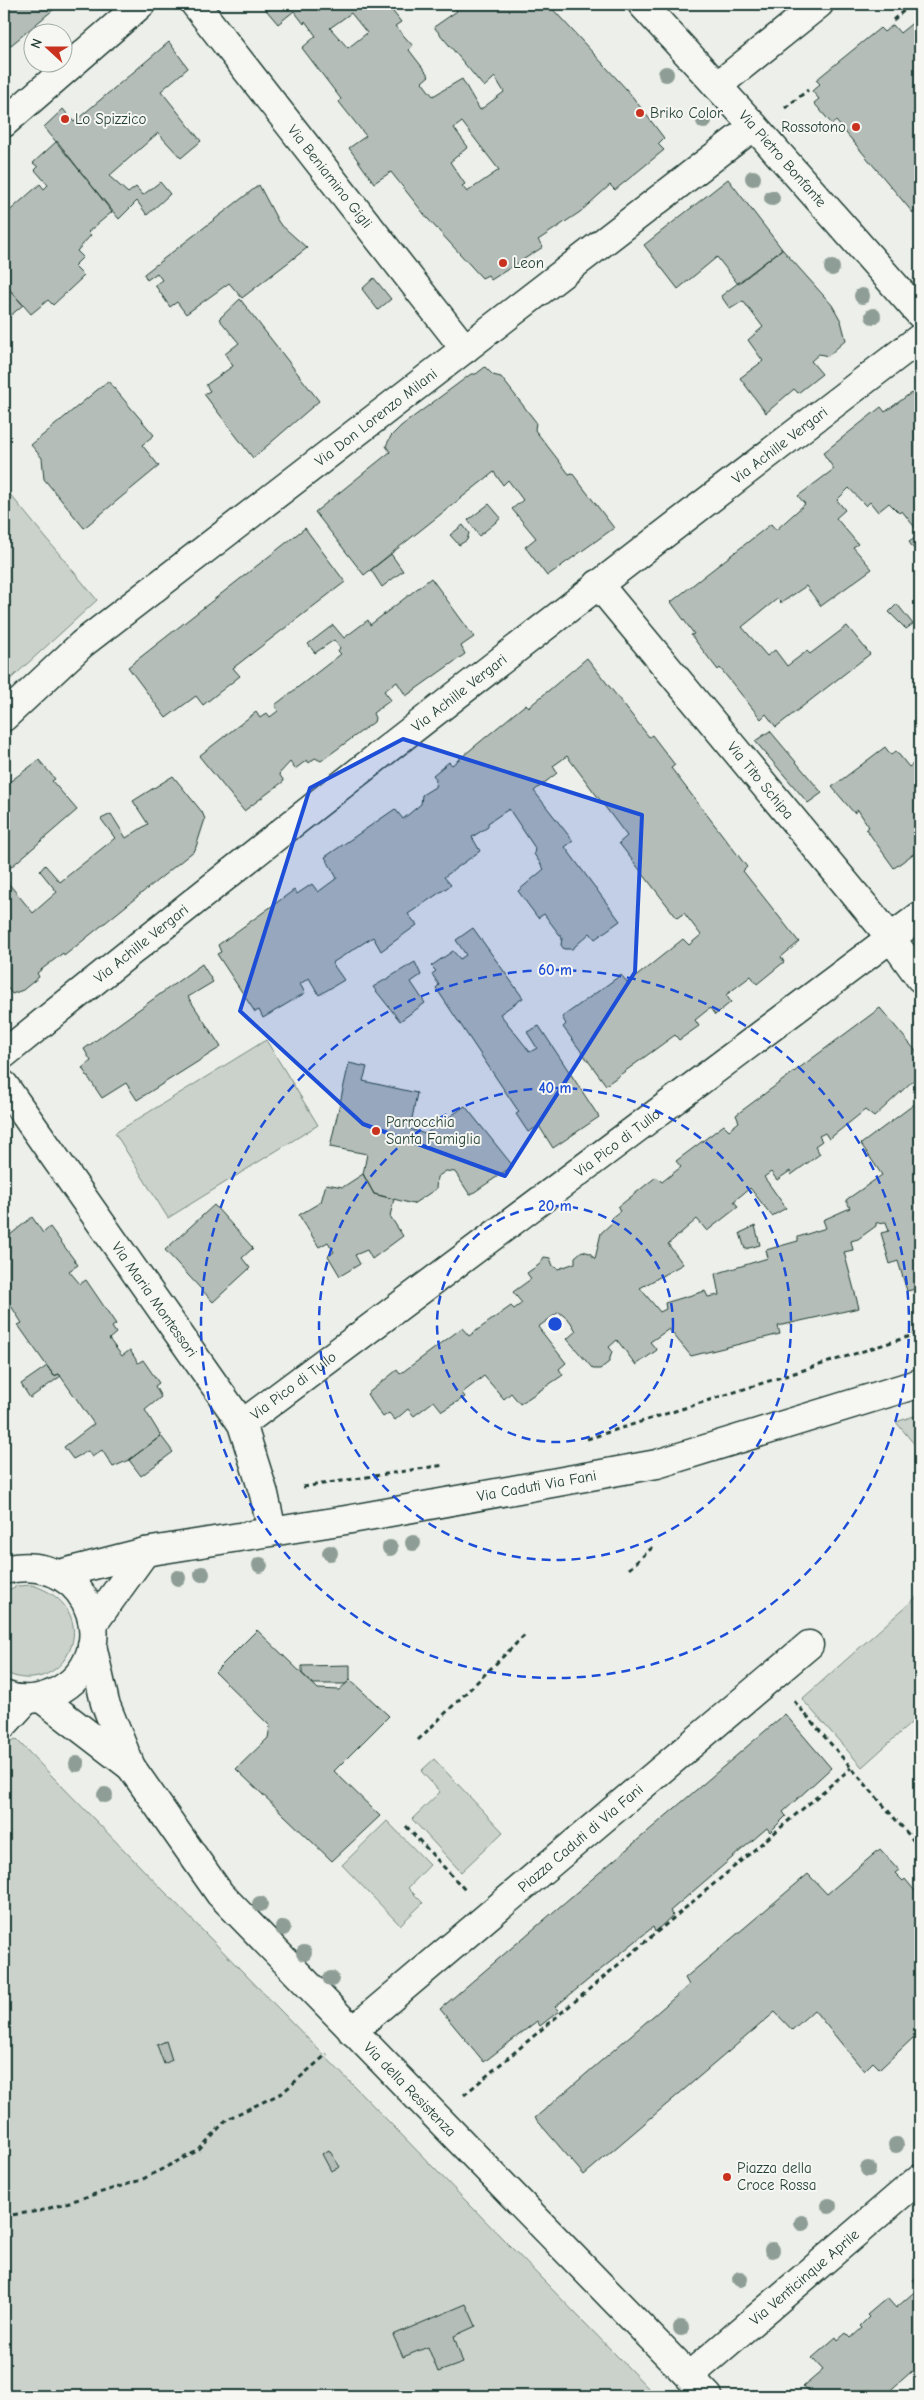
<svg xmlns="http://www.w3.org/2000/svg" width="924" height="2400" font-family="'Comic Neue',sans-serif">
<rect width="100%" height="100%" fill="#edefea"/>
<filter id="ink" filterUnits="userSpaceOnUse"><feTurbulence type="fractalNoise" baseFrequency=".02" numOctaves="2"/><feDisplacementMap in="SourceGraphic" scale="10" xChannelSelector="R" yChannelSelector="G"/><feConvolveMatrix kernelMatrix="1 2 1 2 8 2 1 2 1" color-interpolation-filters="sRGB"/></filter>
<g filter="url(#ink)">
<path fill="#cbd2cc" stroke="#758880" d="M4 487 97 600 4 685Z
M266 1040 318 1125 168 1218 115 1133Z
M920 1414V1451L896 1422Z
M32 1585C110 1609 65 1703 4 1672V1592L17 1586Z
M920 1594V1715L862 1767 802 1699Z
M16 1739 656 2396H4V1744Z
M434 1759 503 1832 461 1872 412 1819 440 1792 421 1771Z
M387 1821 430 1865 408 1888 423 1903 400 1925 342 1865Z"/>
<path fill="#b4bdb8" stroke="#1f3d34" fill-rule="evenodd" d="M4 4H60L4 51Z
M261 4H387L401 22 395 26 413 46 409 50 429 76 422 82 428 90 433 96 462 79 480 110 504 92 495 77 484 87 434 27 457 11 452 4H548L628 91 664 138 658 144 664 150 615 190 610 185 580 212 538 240 543 247 491 280 488 275 482 278 428 219 391 172 374 183 349 148 366 136 339 102 341 99 302 48 316 36 305 21 304 24 294 11 278 24ZM351 13 367 33 348 48 330 28ZM462 122 499 170 467 192 462 186 465 184 450 162 468 147 454 128Z
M920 17V207L913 213 836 121 832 124 814 103 819 99 812 91 820 84 816 80 880 28 884 32 893 25 900 33Z
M169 42 188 68 161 91 201 141 181 158 158 133 109 176 128 193 136 187 143 195 160 182 170 194 147 215 137 201 119 219 44 127 63 109 74 122Z
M57 141 112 212 88 232 91 235 77 251 83 257 74 266 84 276 53 305 48 300 31 314 4 283V244L7 241 4 238V226L10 220 5 215 40 184 44 189 48 185 35 170 38 167 33 163Z
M728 179 782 249 738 284 717 257 678 289 644 245Z
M259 185 279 223 307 248 242 298 229 283 186 314 177 302 170 307 155 285 162 280 157 273 147 280 144 274Z
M782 249 832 305 841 321 846 340 828 356 819 354 811 361 822 374 798 393 794 389 766 413 740 378 763 361 748 340 763 327 743 301 730 309 721 296Z
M374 278 391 299 378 310 362 289Z
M4 283 23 305 4 321Z
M240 299 319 401 253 458 204 394 210 391 206 385 233 366 225 354 239 343 219 319Z
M485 367 493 375 501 377 536 422 535 430 569 474 572 473 614 528 547 576 525 547 536 538 512 509 523 500 508 480 503 485 494 472 364 575 315 512 390 452 386 446 391 436 401 426 471 374H476Z
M108 381 154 435 142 445 159 466 84 528 44 479 42 458 31 445Z
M911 393 920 403V534L902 511 899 513 889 503 878 512 870 502 866 506 849 488 837 500 845 510 836 518 858 544 853 547 872 569 821 606 806 586 781 603 777 599 742 627 767 656 775 650 787 666 807 651 810 654 847 626 870 654 776 727 766 714 761 719 720 668 718 670 691 635 694 634 671 602 771 524 776 530 805 504 798 496 834 469 823 453 881 407 885 412Z
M489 504 501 518 479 536 468 520Z
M463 525 469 533 467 540 459 545 450 535Z
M305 528 345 582 233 668 240 676 203 705 196 696 166 718 128 667Z
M920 535V558L909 542Z
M391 554 403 571 382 587 371 570Z
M431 578 474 637 461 646 465 654 406 696 397 682 384 691 391 700 373 713 375 718 374 722 321 761 315 758 309 763 307 760 295 769 290 762 279 774 284 781 244 811 199 756 256 712 260 718 267 713 270 717 278 711 275 705 341 654 338 651 340 648 334 640 315 653 308 644 333 625 344 638 368 620 370 625Z
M897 604 913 624 906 629 889 612Z
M587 658 649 737 652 735 675 765 671 768 747 867 743 871 799 942 781 957 784 962 757 984 751 976 726 995 731 1002 715 1015 710 1008 695 1020 699 1026 679 1040 675 1035 606 1085 563 1027 566 1024 562 1017 621 975 628 983 683 939 689 945 701 935 684 913 677 918 619 843 627 836 567 756 553 766 557 773 534 791 573 841 565 847 620 921 595 939 590 933 572 949H564L561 945 562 938 544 914 538 918 518 891 544 869 534 854 535 848 509 809 488 823V827L472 837 480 851 444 877 451 885 408 914 417 925 381 951 373 937 332 963 344 980 319 995 309 978 300 984 305 993 263 1018 259 1010 255 1012 217 954 221 952 218 945 294 890 297 894 312 884 318 892 337 878 325 857 395 809 403 819 421 804 422 795 435 787 436 779 433 775 449 762 452 765 526 704 529 707Z
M770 731 822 793 808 803 755 741Z
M885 747 891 755 896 751 909 767 920 759V849L894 868 866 829 869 827 858 810 854 813 832 787Z
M39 760 55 779 52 781 77 810 4 873V793L7 790 4 786Z
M173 776 202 812 205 819 195 850 64 956 63 953 37 973 39 977 23 990 12 994 4 983V878L33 913 57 892 40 871 45 865 60 882 115 838 101 819 111 814 126 838 148 824 133 801Z
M473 928 523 998 500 1014 530 1052 537 1048 527 1032 539 1026 599 1117 553 1148 539 1126 528 1132 516 1114 519 1112 436 988 439 985 432 974 436 971 431 966 453 951 460 959 466 955 456 940Z
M415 962 421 975 411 982 425 1003 400 1021 373 987Z
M202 964 213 982 188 997 221 1047 137 1100 126 1083 102 1098 82 1068 91 1061 84 1049Z
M880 1008 920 1056V1074L874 1117 865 1110 829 1139 825 1133 819 1136 822 1141 815 1146 820 1154 791 1175 790 1171 777 1180 771 1172 764 1177 786 1208 772 1216 750 1188 734 1201 738 1207 707 1231 697 1219 668 1244 683 1264 640 1288 660 1312 666 1309 665 1303 705 1291 708 1297 719 1295 715 1274 768 1258 766 1250 798 1241V1237L826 1228 823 1220 850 1208 846 1200 882 1175 861 1144 920 1100V1288L907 1291 898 1261 890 1264 881 1233 889 1231 886 1222 876 1223V1226L858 1239 851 1241 853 1250 844 1252 859 1308 778 1326 780 1334 691 1356 669 1329 650 1342 657 1350 636 1365 617 1340 609 1347 612 1351 609 1362 600 1369H593L567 1339 576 1331 570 1321 559 1312 538 1327 566 1363 559 1369 563 1375 520 1404 511 1393 504 1399 484 1376 462 1393 465 1397 442 1411 434 1401 414 1416 408 1409 395 1420 389 1413 383 1417 367 1394 397 1370 400 1374 462 1328 469 1336 511 1306 514 1309 522 1303 513 1292 531 1279 527 1273 540 1264 544 1257 550 1258 553 1266 558 1269 575 1263V1257L582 1251 590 1253 595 1259 601 1233 613 1222 611 1218 620 1211 618 1207 656 1177 662 1182 681 1167 676 1161 724 1125 729 1130 739 1122 736 1115Z
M349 1063 367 1067 363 1081 417 1093 410 1129 425 1134 465 1106 513 1166 470 1195 455 1172 446 1171 437 1177 436 1189 413 1204 374 1194 363 1174 367 1154 330 1147Z
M363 1174 374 1194 394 1199 390 1216 403 1236 372 1259 367 1250 355 1255 360 1264 340 1276 328 1256 334 1252 328 1242 319 1247 299 1215 321 1202 326 1184 343 1187Z
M214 1205 253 1248 242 1258 250 1268 213 1302 165 1250Z
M32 1217 43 1233 50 1227 78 1265 69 1271 80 1284 86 1280 116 1324 112 1327 116 1333 109 1339 122 1356 130 1350 138 1363 143 1360 159 1383 155 1386 161 1397 145 1410 161 1436 129 1460 113 1467 102 1450 92 1457 88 1451 73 1459 64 1447 94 1424 59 1374 54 1376 18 1325 22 1323 4 1295V1240Z
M755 1226 760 1245 745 1249 740 1233Z
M47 1366 54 1376 59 1374 61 1376 30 1398 21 1384Z
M161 1436 173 1452 141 1476 129 1460Z
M257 1630 318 1689 339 1690 350 1680 389 1716 334 1771 380 1816 332 1861 236 1769 268 1738 270 1726 215 1672Z
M350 1665V1680L346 1684H313L302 1674V1666Z
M785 1714 831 1768 783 1812 786 1816 770 1832 767 1828 670 1911 673 1915 655 1932 653 1927 555 2007 559 2011 540 2026 537 2021 484 2062 440 2009Z
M880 1849 899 1870 895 1873 903 1881 905 1879 920 1897V2042L915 2036 880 2069 873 2062 864 2071 814 2010 792 2030 775 2012 584 2175 535 2118 689 1985 685 1978 808 1874 827 1894Z
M166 2041 172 2060 164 2064 157 2045Z
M329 2150 340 2167 331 2171 322 2154Z
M920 2274V2372L916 2376 912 2371 884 2396H811L803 2387 823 2370 812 2358 836 2337 838 2340 846 2333 851 2338 862 2328 860 2326 869 2317 867 2315 887 2298 896 2308 920 2287 913 2280Z
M466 2304 476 2326 454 2336 463 2363 438 2372 428 2347 403 2357 393 2335Z"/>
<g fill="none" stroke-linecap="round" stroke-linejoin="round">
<g stroke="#1f3d34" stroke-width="31">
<g id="minor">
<path id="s1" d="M195 4 465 349"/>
<path id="s2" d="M642 4 754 126 920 314"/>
<path d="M717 86 819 4"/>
<path d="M4 123 141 4"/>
<path id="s3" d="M598 584 891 938 920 978"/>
<path id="s4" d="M4 717 82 644 754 126"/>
<path id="s5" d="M4 1054C305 810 612 573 920 338"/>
<path id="s6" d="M4 1085 242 1424 264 1494 272 1531"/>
<path id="s7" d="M242 1424 920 916"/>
<path d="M4 1570C96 1548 127 1665 49 1695 35 1700 18 1701 4 1695"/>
<path id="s8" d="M59 1574 145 1552 346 1520 657 1464 920 1383"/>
<path d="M93 1624 145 1552"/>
<path id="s9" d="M92 1645 105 1703 131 1767 220 1894 708 2396"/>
<path d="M41 1698 131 1767"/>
<path d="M4 1724 26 1700"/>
<path id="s10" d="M352 2031 809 1645"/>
<path id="s11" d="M689 2376 920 2178"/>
</g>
</g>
<path stroke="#1f3d34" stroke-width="3" stroke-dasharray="5 4" stroke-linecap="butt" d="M893 20 907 8 903 4
M785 108 808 90
M587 1439 920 1333
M303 1487 444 1465
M629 1569 655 1545
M794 1701 920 1848
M418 1740 527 1633
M406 1826 466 1891
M464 2095 851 1768
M4 2216 40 2211 141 2180 199 2150 227 2119 282 2093 327 2054"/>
<use href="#minor" stroke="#f6f6f2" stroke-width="28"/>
</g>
<g fill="#8e9e96">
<circle cx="666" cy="74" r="8"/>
<circle cx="704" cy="121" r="8"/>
<circle cx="753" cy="178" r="8"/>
<circle cx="772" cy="198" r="8"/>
<circle cx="832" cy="268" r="8"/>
<circle cx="862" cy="296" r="8"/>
<circle cx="873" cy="316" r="8"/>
<circle cx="413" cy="1543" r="8"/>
<circle cx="390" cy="1548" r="8"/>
<circle cx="330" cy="1553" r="8"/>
<circle cx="260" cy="1565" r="8"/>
<circle cx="202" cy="1574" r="8"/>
<circle cx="178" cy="1578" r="8"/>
<circle cx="77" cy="1764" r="8"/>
<circle cx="105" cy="1795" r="8"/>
<circle cx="260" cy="1904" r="8"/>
<circle cx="283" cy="1928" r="8"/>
<circle cx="304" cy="1953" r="8"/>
<circle cx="331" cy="1979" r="8"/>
<circle cx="896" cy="2145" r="8"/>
<circle cx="868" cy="2169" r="8"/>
<circle cx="829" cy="2206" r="8"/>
<circle cx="802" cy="2223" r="8"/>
<circle cx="772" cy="2250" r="8"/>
<circle cx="740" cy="2279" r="8"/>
<circle cx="681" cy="2328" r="8"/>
</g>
</g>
<path fill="#1d4ed8" fill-opacity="0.2" stroke="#1d4ed8" stroke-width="4" stroke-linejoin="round" d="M403 739 642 815 635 972 505 1176 363 1124 240 1011 310 788Z"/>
<g fill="none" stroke="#1d4ed8" stroke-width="2.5" stroke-dasharray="9 6">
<circle cx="555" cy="1324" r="118"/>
<circle cx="555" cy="1324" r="236"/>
<circle cx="555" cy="1324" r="354"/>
</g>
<g fill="#c8321e" stroke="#f6f6f2" stroke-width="2">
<circle cx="640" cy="113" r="5"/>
<circle cx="65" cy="119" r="5"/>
<circle cx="856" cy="127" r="5"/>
<circle cx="503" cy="263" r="5"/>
<circle cx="376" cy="1131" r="5"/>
<circle cx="727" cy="2177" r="5"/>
</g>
<g text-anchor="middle" stroke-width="4" stroke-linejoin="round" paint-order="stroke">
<g font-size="15" fill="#1f3d34" stroke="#f6f6f2" text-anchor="start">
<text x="650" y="118">Briko Color</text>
<text x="75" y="124">Lo Spizzico</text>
<text x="846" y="132" text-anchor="end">Rossotono</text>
<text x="513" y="268">Leon</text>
<text x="386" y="1127">Parrocchia<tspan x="386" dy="17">Santa Famiglia</tspan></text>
<text x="737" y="2173">Piazza della<tspan x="737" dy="17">Croce Rossa</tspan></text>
</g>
<g font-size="15" fill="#1f3d34" stroke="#f6f6f2">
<text dy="5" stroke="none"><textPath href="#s2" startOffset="209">Via Pietro Bonfante</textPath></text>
<text dy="5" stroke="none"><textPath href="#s1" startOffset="219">Via Beniamino Gigli</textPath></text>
<text dy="5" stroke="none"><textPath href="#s4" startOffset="478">Via Don Lorenzo Milani</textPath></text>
<text dy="5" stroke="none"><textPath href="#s5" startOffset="986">Via Achille Vergari</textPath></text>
<text dy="5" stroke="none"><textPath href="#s5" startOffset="581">Via Achille Vergari</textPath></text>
<text dy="5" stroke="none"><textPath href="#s3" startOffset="255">Via Tito Schipa</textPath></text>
<text dy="5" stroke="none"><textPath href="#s5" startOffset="176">Via Achille Vergari</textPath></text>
<text dy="5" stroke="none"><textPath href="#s7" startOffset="469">Via Pico di Tullo</textPath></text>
<text dy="5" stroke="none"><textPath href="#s6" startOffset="262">Via Maria Montessori</textPath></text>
<text dy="5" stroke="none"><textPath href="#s7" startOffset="64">Via Pico di Tullo</textPath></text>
<text dy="5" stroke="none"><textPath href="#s8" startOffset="486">Via Caduti Via Fani</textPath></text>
<text dy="5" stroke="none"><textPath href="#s10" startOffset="299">Piazza Caduti di Via Fani</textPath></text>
<text dy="5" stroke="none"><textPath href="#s9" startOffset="556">Via della Resistenza</textPath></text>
<text dy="5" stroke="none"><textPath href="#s11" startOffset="152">Via Venticinque Aprile</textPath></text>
</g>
</g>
<circle cx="555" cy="1324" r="8" fill="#1d4ed8" stroke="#f6f6f2" stroke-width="2.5"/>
<g font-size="15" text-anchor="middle" font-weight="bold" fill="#1d4ed8" stroke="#f6f6f2" stroke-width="4" stroke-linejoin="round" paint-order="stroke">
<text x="555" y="975">60 m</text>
<text x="555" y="1093">40 m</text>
<text x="555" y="1211">20 m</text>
</g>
<rect width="924" height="2400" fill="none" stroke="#f6f6f2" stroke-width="20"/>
<rect x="10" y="10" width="904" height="2380" fill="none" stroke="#1f3d34" stroke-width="2" filter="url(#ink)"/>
<g transform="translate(48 48) rotate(291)"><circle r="24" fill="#f6f6f2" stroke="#a0aca6"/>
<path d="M0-4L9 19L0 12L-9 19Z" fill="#c8321e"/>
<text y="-8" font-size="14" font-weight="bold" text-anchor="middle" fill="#1f3d34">N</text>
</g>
</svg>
